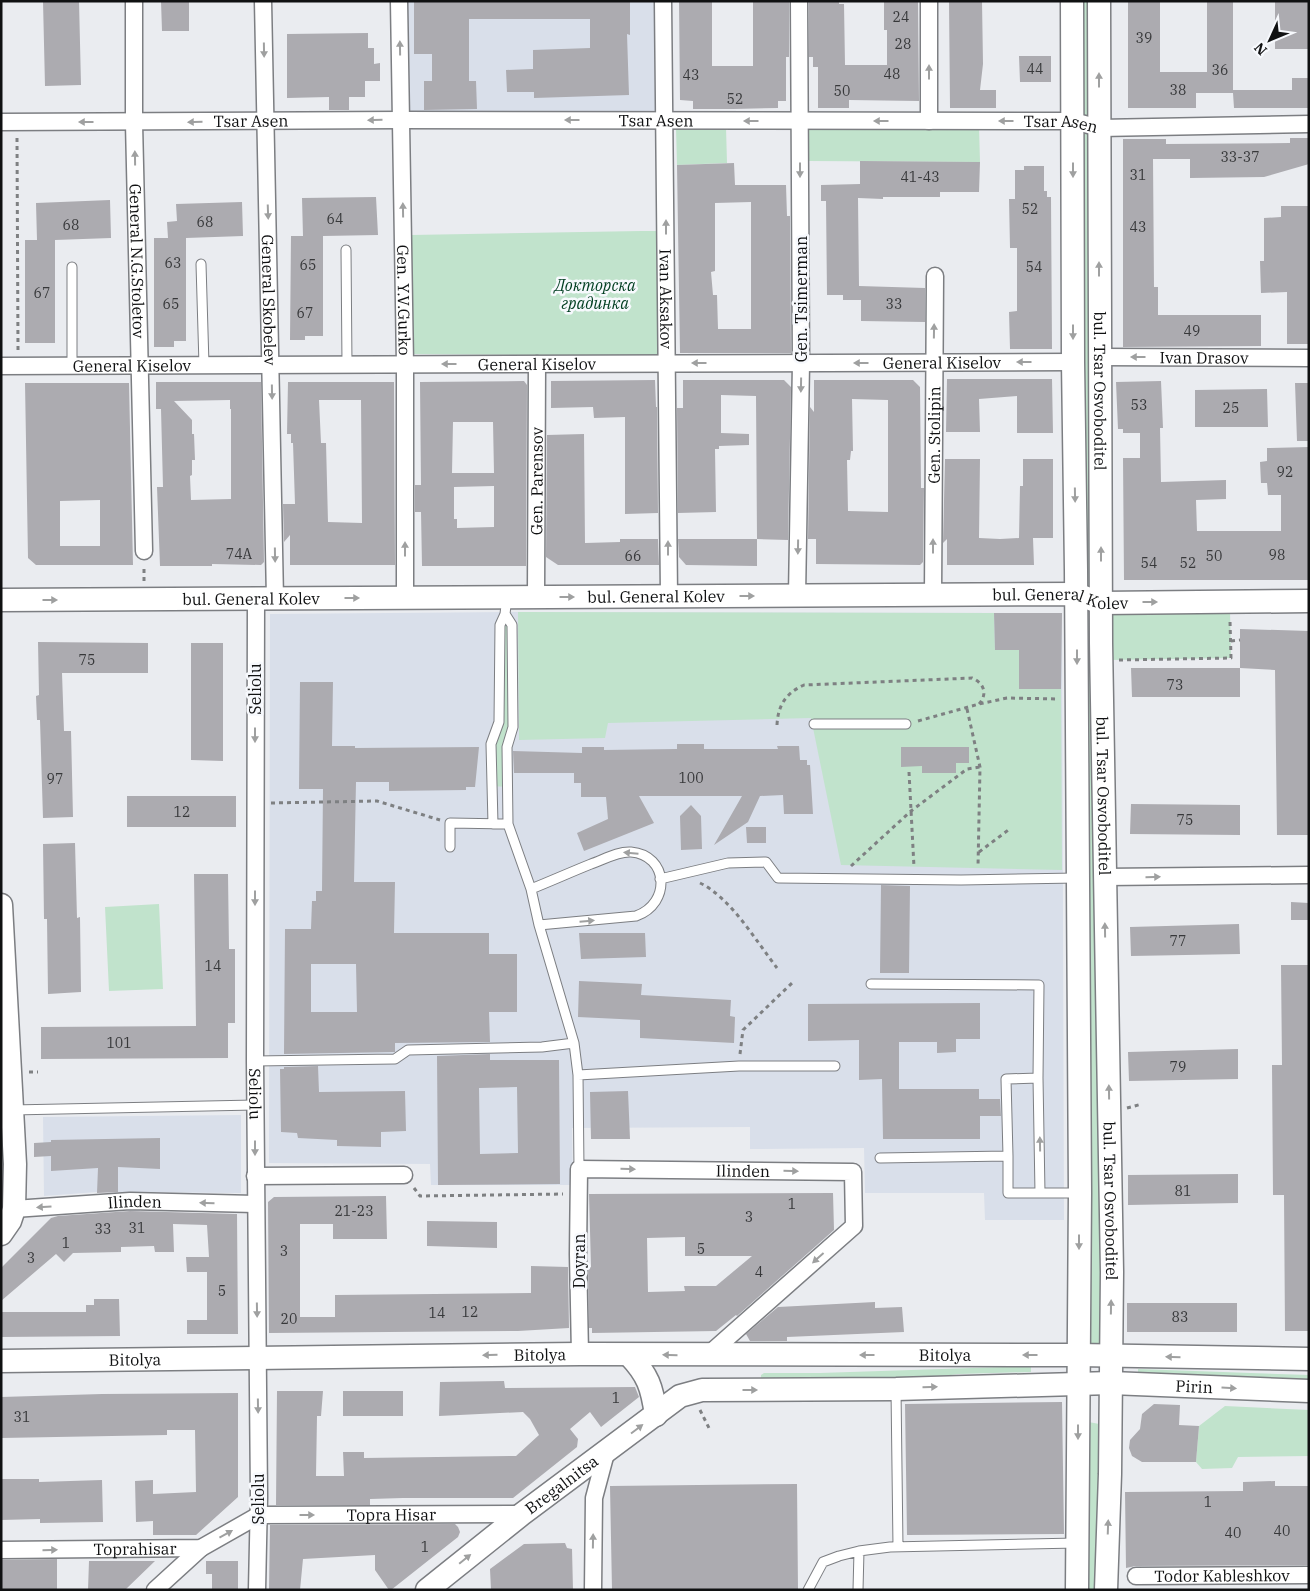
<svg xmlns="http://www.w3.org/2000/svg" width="1310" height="1591" font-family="'IBM Plex Serif',serif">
<rect width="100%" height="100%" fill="#eaecf0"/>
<path fill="#d9dfea" d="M405 1H654L655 112 407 114Z
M518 612 1062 613 1064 1220H985L984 1193H865L864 1148 750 1149V1127L572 1128 573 1185H431L430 1164 269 1163 270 614Z
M241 1115V1193L97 1192 44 1196 43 1117Z"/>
<path fill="#c1e3cc" d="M1072 1H1099L1111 1356 1078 1355Z
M809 126H979L980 162 808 161Z
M726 127 727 163 677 165 676 128Z
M641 231H657L658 356 413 354 411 235Z
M1110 609H1230L1231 658 1110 660Z
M518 612 994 613 995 650H1019V689H1061L1062 870 841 865 811 718 608 723 605 738 519 740Z
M500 625H512L513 727 507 747 508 787 492 786 491 744 499 722Z
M159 904 163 989 109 991 105 907Z
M1031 1366V1372L959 1374 890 1382 761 1379V1375L764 1373H820Z
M1138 1369 1309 1375V1381L1138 1379Z
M1225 1406 1309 1410V1456L1238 1457 1232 1468 1202 1469 1196 1462 1199 1426Z
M1078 1420 1110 1426 1106 1590H1077Z"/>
<path fill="#acabb0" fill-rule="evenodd" d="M43 1H79L81 85 45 86Z
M161 1H189V31H162Z
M414 1H630V35L627 34 629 95 534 98V92H507L506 70 533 69V50L590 48V19H469V81H476L477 109 424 110V81H432V54H414Z
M679 1H712V66H753V1H789V57H786V101H778V108L733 109H693V101L680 100Z
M809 1H839V4H844L845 65H887V30H884V1H918L919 101 849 100V108H818V67H813V57H809Z
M949 1H982L983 64 980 90H996V108H950Z
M1128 1H1160V72H1207V1H1233V90H1292V78H1309V108H1234L1233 93H1196V108H1128Z
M1275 1H1309V49H1275Z
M368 33V48H374V64L380 63V81H365V97H349V110H329V97L287 98V34Z
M1019 56H1051V82H1020Z
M1290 138H1309V164L1264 177 1190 178V159H1153L1154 287H1158V315H1261V346L1123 347V139H1166V144L1290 143Z
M860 161 980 162 979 192H940V197H883V199L858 198 859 286 925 288V322L861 321V300H843V295H827L826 201H821V185L860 184Z
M734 163 735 185H786L787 216H790L791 353H680L677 165ZM751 202V329H718L717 295H713L711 272 715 271V203Z
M1024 166H1044V191H1047V197H1051L1052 349H1010L1009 312 1017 311V248H1010L1009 199H1015V170H1024Z
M376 197 378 235 323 236V336H305V340H290L291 236H303L302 198Z
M110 200 111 238 55 240V343H25V240H37L36 203Z
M242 202 243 236 186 238V341H174V347H154V238H168L167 222 177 221 176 204Z
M1281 206H1309V344H1287V292L1261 293 1260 261H1264V218L1281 217Z
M947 379H1052L1053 433H1017V396L979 399 980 432H946Z
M655 380 656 407H657L658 513 625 514V417L594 418 593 407 551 408V381Z
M683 380H784L791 387 788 540 757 539 756 396 721 395V433L749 434V445L719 446V449H715L716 512 678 513 677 408H683Z
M814 380H913L920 387 921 488H924L923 562 920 565 816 564V539H808L810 407 814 412ZM852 399 888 400V512L848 511 847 460H850L851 451H853Z
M524 381 527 385 526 566H422L421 512H415V485H421L420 382ZM453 422H493L494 473H452ZM494 486V527L457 528V519H454V487Z
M1161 381 1163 428H1160L1161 482 1226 480V499L1196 500 1197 531H1281V495H1268L1267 483H1261L1260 462 1267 461V448L1309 447V580H1124L1123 458H1140V433H1123V429H1118L1116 382Z
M156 382H261L264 562 261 565 212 564V566H160L157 487H163L161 409H156ZM230 400V409H231V499L191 500 190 476 192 475V460H195L194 434H192V420L174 401Z
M288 382H394L395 565H290V535L284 542 283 504H295L293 443H291V434H287ZM319 400H361L362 523 328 522 326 443H321Z
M25 383H129L133 565H36L28 558ZM100 500V546H60V501Z
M1295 383H1309V441H1297Z
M1267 389 1268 427H1195V390Z
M584 434 585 543 620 542V539H658L659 565H558L546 557 547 435Z
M945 459H980L979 538 1000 539 1019 538 1020 486H1023V459H1053V538H1033L1034 565H947V539L943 543Z
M678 539H757V566L686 565 679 557Z
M994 613H1062L1061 689H1019V650H995Z
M1240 629 1309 631V835H1277L1275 670 1240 668Z
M38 642 148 643V673H62L64 731H71L73 817 43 818 40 720H37L36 696 39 695Z
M191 643H223V761L191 760Z
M1131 668H1240V697H1132Z
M300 682H333L332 746H355V748L479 747 475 787H466V790L389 791V782H356L354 882H395L394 933H489V954H517V1012H489L490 1042 395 1043V1052L284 1054 285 929H311L312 901H316V891H322L323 789H299ZM311 964H356L357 1012H311Z
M677 744H704V749H778L777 746H799L800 760H807V765H810L813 814H784L783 795 760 796 748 822 714 845 742 796H639L654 823 584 851 577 833 608 819 606 797H581V783H574V773H514L513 751 582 753V747H604V750L677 749Z
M901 747H969V763H956V773H922V766L901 767Z
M127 796H236V827H127Z
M1131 804 1240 805V835L1130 834Z
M691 805 701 816 702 849 681 850 680 816Z
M746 827H766V843H747Z
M75 843 77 918 80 917 81 992 48 994 47 919H44L43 844Z
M194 874H228L229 949H235V1023H228V1058L41 1059V1027L196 1026Z
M881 885 910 886 909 973H880Z
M1291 902 1309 903V920H1291Z
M1239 924 1240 954 1131 956 1130 927Z
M579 933H645L646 957 581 959Z
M1281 965H1309V1331H1285L1284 1195H1273L1272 1065H1282Z
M579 981 642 984 641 995 731 1000 730 1016 735 1017 734 1043 640 1038V1020L578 1017Z
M980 1003V1039H956V1052L937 1053V1042H899V1089H979V1099H1000L1001 1116H980V1139H883L882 1079 859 1080V1040L808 1041V1004Z
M1238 1049V1079L1129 1081 1128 1052Z
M490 1054V1060H559L560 1184 438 1185 437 1056ZM517 1087 518 1153 480 1154 479 1088Z
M318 1066 319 1092 405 1091 406 1131 381 1132V1147L337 1146V1140L298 1138 297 1133 281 1132 280 1069H284V1067Z
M628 1091 630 1139H591L590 1092Z
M160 1138V1169L118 1167V1192L97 1193 98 1168 51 1171V1156L34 1157V1143L51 1142V1140Z
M1238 1174V1203L1128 1205V1175Z
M833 1193 834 1230 737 1316 736 1315 716 1331 592 1333V1328H589L588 1267H591L589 1194ZM685 1237V1256H752L716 1286H684L685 1291 648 1292 647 1238Z
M386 1196 387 1239H333V1224H300V1317H335V1295L531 1293V1266L568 1267 569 1328 518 1331 269 1333 268 1202 274 1197Z
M130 1211 237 1214 238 1334H187V1320H207V1272H187L186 1257H209L207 1225 173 1224 174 1252H155L154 1246 121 1247V1252L73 1253 64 1262 56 1254 1 1301V1268L51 1218 58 1216Z
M427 1221 497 1222V1248L427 1246Z
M94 1299H119L120 1336 1 1337V1312H86V1305H94Z
M875 1302V1308L902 1307 904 1332 787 1337V1341H750L746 1334 778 1307Z
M1127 1303H1237V1332H1127Z
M504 1381 505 1388 635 1387 639 1397 601 1427 590 1412 570 1429 578 1439 577 1447 513 1498H403L370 1499V1505H276L277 1391H323L321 1416H317L316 1476H344L343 1452H364V1458L516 1456 539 1435 530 1419 523 1412 439 1416 440 1382Z
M343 1391H403V1416H343Z
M238 1393V1497L196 1535H153V1521L136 1522 135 1481 153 1480V1494L196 1492 195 1430H167V1435L1 1438V1397L102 1394Z
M1062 1402 1064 1534 907 1535 905 1404Z
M1154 1404 1180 1405 1179 1425 1199 1426 1196 1462H1142L1132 1456 1129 1448 1130 1440 1140 1429 1142 1414Z
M1 1479H39V1482L102 1480 103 1522 40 1523V1519L1 1520Z
M1275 1481V1486H1309V1565L1136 1566 1126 1568 1125 1492 1243 1491V1482Z
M797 1484 798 1590H612L610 1486Z
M455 1524 458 1527 460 1532 458 1537 391 1590H389L375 1570V1555L303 1559 300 1590H269L270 1525Z
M565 1543 567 1548 572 1549 573 1590H491L490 1569 524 1544Z
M57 1559V1590L1 1589V1560Z
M89 1561H155L125 1590H88Z
M206 1561H238V1590H212V1574H206Z"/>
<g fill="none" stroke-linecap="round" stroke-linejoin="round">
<g stroke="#7c7e82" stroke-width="11">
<path id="lane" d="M346 250 347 364
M201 264 204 365
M72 267V365
M507 597 505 614 512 625 513 727 507 747 508 824 531 889 539 925 574 1043 578 1075 579 1169
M814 724H906
M493 824 491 744 499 722 500 625 505 614
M450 847V823L508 824
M660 879 728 863 766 862 778 878 961 880 1077 878
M531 889C551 881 571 872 591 864 603 860 618 851 631 852 668 855 672 903 636 916L539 925
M871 984 1039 985 1038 1078
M255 1061 395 1059 408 1050 542 1047 574 1043
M578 1075 739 1066H835
M12 1110 255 1105
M1008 1156 1006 1079 1038 1078 1040 1193
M880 1158 1008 1156V1193H1080
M896 1390 898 1547
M808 1590 823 1562 839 1556 859 1551 890 1547 1077 1543
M858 1590 859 1551"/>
</g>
<g stroke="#7c7e82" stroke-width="19">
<g id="street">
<path id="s1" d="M134 1V123L144 551"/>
<path id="s2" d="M263 1 275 599"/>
<path id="s3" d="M399 1 405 364V598"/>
<path id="s4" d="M663 1 669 596"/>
<path d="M929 1V121"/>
<path id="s5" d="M1 122 402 120 1073 121 1100 128 1309 124"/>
<path id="s6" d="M1099 357 1309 358"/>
<path id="s7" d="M1 366 1073 362"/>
<path id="s8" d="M933 595 935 276"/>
<path d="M797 596 801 363 799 1"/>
<path id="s9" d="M536 597 537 364"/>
<path id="s10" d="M256 599 255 1061 259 1497 257 1590"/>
<path d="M1104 877 1309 875"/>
<path d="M255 1176 404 1175"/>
<path id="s11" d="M14 1209 130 1201 255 1204"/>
<path id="s12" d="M580 1354 578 1254 579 1169 853 1172 854 1226 708 1355"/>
<path id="s13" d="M1 1550 201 1548 259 1515 522 1514"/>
<path id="s14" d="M1136 1576 1309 1575"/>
<path d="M155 1590 201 1548"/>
<path d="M593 1590 594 1498 606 1453"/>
</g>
</g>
<g stroke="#7c7e82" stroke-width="25">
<g id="secondary">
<path d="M1072 1 1073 362 1076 570 1080 1193 1077 1590"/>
<path id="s15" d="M1099 1 1101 643 1112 1272 1110 1474 1106 1590"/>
<path id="s16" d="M1 600 1076 594 1101 603 1309 601"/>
<path d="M1 905 15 1164 14 1209 10 1221 1 1234"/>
<path d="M629 1355C648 1375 652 1387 656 1415"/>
<path id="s17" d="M1 1361 580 1354 1078 1355 1309 1359"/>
<path id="s18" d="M427 1590 522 1514 680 1396 702 1390 896 1389 1111 1383 1309 1391"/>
</g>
</g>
<path stroke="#7e8082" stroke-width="3" stroke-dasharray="4 4" stroke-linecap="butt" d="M17 138 18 350
M144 581V567
M1231 641 1240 640
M1119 660 1231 658 1230 621
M967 709 980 767 978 867
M918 721 979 704 1007 698 1059 699
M777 725C778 705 786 693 804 685L972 678C984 683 988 694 979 704
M909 772 914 867
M271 803 377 801 440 820
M979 852 1011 828
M851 866 911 811 967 769 980 767
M700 883C731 898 756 941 777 968
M740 1054 743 1030 792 983
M29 1072H38
M1127 1108 1142 1104
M414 1188 420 1196 563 1194
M700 1410 710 1430"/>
<use href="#lane" stroke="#fff" stroke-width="9"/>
<use href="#street" stroke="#fff" stroke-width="16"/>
<use href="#secondary" stroke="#fff" stroke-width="22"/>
</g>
<defs><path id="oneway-solid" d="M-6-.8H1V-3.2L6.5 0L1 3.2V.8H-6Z" transform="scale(1.25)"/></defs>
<g fill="#9fa0a0">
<use href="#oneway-solid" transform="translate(400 48) rotate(-91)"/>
<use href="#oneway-solid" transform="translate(264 50) rotate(89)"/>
<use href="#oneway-solid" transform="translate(929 72) rotate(-90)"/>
<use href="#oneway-solid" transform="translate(1099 80) rotate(-90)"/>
<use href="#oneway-solid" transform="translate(375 120) rotate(179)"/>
<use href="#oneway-solid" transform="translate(572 120) rotate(180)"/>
<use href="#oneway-solid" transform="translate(751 121) rotate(-180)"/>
<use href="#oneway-solid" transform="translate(881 121) rotate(-180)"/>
<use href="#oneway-solid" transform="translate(1006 121) rotate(-180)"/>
<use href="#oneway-solid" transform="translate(86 122) rotate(-180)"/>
<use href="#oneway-solid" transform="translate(195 122) rotate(179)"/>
<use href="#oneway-solid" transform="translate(135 158) rotate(-91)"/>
<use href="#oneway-solid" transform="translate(800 170) rotate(90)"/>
<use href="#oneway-solid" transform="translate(1073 170) rotate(90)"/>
<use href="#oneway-solid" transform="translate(403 210) rotate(-91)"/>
<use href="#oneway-solid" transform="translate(268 212) rotate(88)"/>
<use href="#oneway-solid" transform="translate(666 227) rotate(-90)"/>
<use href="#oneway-solid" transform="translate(1099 269) rotate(-90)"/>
<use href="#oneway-solid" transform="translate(934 331) rotate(-89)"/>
<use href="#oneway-solid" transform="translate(1073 332) rotate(90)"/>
<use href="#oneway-solid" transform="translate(1138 357) rotate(-180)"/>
<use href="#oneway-solid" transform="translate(1024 362) rotate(180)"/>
<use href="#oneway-solid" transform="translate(699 363) rotate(180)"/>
<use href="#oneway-solid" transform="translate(861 363) rotate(180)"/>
<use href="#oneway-solid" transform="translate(449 364) rotate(-180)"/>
<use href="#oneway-solid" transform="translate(801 385) rotate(91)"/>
<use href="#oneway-solid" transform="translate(272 392) rotate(89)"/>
<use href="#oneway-solid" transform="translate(1075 495) rotate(89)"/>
<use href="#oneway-solid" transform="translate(933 546) rotate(-90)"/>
<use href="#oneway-solid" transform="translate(798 547) rotate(91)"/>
<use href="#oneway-solid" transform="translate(668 548) rotate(-90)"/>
<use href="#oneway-solid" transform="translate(405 549) rotate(-90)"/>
<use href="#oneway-solid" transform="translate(1101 554) rotate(-90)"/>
<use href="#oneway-solid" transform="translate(275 555) rotate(89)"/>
<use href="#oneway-solid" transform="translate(747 596)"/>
<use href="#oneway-solid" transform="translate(567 597)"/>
<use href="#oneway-solid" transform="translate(352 598)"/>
<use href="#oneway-solid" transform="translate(50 600)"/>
<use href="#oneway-solid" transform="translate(1150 602)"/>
<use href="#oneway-solid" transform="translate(1077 657) rotate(90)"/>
<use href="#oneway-solid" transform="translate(255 735) rotate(90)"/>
<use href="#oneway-solid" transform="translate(631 853) rotate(-175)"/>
<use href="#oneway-solid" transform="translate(1153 877) rotate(-1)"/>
<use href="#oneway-solid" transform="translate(255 898) rotate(90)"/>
<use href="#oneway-solid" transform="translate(587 921) rotate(-5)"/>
<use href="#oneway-solid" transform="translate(1105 930) rotate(-91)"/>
<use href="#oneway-solid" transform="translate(1109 1092) rotate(-91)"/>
<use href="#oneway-solid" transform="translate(1040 1144) rotate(-91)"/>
<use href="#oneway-solid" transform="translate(255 1148) rotate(90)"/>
<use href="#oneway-solid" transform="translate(628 1169) rotate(1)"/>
<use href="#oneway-solid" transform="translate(791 1171) rotate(1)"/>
<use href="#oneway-solid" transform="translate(207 1203) rotate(-179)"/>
<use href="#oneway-solid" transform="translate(44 1207) rotate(176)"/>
<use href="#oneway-solid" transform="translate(1079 1242) rotate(90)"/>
<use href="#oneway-solid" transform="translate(818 1258) rotate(138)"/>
<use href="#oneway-solid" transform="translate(1111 1307) rotate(-89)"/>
<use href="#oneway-solid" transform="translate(257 1310) rotate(89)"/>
<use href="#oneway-solid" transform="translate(490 1355) rotate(179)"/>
<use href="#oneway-solid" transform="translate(670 1355) rotate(-179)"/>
<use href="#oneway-solid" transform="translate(867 1355) rotate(180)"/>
<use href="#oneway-solid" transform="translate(1030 1355) rotate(180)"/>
<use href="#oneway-solid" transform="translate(1173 1357) rotate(-179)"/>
<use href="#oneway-solid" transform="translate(930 1387) rotate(-2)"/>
<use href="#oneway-solid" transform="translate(1229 1388) rotate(3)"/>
<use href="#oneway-solid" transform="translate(750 1390)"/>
<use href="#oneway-solid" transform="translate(258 1406) rotate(89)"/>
<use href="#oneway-solid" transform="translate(637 1429) rotate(-37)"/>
<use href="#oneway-solid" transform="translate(1078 1432) rotate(90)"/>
<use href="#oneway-solid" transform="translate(307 1515)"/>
<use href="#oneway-solid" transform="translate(1108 1527) rotate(-88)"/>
<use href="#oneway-solid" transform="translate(226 1534) rotate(-29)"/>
<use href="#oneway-solid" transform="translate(593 1541) rotate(-89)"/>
<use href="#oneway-solid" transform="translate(50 1550) rotate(-1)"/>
<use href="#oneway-solid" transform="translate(465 1559) rotate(-39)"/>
</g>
<g text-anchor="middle" stroke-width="5" stroke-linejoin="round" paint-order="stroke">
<g font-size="14" fill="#37383a">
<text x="901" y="22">24</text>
<text x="1144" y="43">39</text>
<text x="903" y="49">28</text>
<text x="1035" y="74">44</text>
<text x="1220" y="75">36</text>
<text x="892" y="79">48</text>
<text x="691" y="80">43</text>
<text x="1178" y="95">38</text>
<text x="842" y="96">50</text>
<text x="735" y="104">52</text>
<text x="1240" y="162">33-37</text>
<text x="1138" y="180">31</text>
<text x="920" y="182">41-43</text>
<text x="1030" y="214">52</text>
<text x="335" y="224">64</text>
<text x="205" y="227">68</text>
<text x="71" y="230">68</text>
<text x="1138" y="232">43</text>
<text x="173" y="268">63</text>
<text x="308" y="270">65</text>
<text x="1034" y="272">54</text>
<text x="42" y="298">67</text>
<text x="171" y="309">65</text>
<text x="894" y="309">33</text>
<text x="305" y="318">67</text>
<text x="1192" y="336">49</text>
<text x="1139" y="410">53</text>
<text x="1231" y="413">25</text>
<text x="1285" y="477">92</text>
<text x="239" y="559">74А</text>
<text x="1277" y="560">98</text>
<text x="633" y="561">66</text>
<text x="1214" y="561">50</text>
<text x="1149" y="568">54</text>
<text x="1188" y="568">52</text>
<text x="87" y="665">75</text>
<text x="1175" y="690">73</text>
<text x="691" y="783">100</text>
<text x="55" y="784">97</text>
<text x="182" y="817">12</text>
<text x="1185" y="825">75</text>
<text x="1178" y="946">77</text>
<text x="213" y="971">14</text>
<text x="119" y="1048">101</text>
<text x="1178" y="1072">79</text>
<text x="1183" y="1196">81</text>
<text x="792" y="1209">1</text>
<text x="354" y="1216">21-23</text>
<text x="749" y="1222">3</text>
<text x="137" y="1233">31</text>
<text x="103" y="1234">33</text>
<text x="66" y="1248">1</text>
<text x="701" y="1254">5</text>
<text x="284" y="1256">3</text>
<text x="31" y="1263">3</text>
<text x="759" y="1277">4</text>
<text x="222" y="1296">5</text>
<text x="470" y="1317">12</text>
<text x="437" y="1318">14</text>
<text x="1180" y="1322">83</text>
<text x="289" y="1324">20</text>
<text x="616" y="1403">1</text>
<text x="22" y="1422">31</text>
<text x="1208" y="1507">1</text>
<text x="1282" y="1536">40</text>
<text x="1233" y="1538">40</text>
<text x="425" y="1552">1</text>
</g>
<g font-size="16" fill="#101112" stroke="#f7f9fd">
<text dy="6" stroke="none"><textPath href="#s5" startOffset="655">Tsar Asen</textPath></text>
<text dy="6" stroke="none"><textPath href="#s5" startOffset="250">Tsar Asen</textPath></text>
<text dy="6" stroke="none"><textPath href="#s5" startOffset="1060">Tsar Asen</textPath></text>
<text dy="6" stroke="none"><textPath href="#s1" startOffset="260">General N.G.Stoletov</textPath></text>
<text dy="6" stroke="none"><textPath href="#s4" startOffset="298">Ivan Aksakov</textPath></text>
<text transform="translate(801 299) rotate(-90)" y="6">Gen. Tsimerman</text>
<text dy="6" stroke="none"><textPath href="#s2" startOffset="299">General Skobelev</textPath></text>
<text dy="6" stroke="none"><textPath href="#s3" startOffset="299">Gen. Y.V.Gurko</textPath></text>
<text dy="6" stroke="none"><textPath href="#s6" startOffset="105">Ivan Drasov</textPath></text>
<text dy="6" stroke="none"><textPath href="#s7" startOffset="941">General Kiselov</textPath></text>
<text dy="6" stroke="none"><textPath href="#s7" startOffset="536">General Kiselov</textPath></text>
<text dy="6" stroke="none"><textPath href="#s7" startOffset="131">General Kiselov</textPath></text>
<text dy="6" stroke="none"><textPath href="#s15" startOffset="390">bul. Tsar Osvoboditel</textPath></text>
<text dy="6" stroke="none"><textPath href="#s8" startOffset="160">Gen. Stolipin</textPath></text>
<text dy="6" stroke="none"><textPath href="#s9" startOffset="116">Gen. Parensov</textPath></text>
<text dy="6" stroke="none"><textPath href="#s16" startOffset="655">bul. General Kolev</textPath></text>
<text dy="6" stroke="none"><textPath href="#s16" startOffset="250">bul. General Kolev</textPath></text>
<text dy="6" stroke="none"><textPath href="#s16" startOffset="1060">bul. General Kolev</textPath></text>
<text transform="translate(255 689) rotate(-90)" y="6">Seliolu</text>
<text dy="6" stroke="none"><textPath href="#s15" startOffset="795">bul. Tsar Osvoboditel</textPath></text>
<text dy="6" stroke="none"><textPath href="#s10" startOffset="495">Seliolu</textPath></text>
<text dy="6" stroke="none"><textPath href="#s12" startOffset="349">Ilinden</textPath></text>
<text dy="6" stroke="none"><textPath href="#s15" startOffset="1200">bul. Tsar Osvoboditel</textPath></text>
<text dy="6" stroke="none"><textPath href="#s11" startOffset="121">Ilinden</textPath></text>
<text transform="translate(579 1261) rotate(-90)" y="6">Doyran</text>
<text dy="6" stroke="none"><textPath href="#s17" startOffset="539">Bitolya</textPath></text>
<text dy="6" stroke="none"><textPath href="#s17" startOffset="944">Bitolya</textPath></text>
<text dy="6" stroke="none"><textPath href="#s17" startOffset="134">Bitolya</textPath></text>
<text dy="6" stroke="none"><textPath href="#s18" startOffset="834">Pirin</textPath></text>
<text dy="6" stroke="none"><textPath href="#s18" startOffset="171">Bregalnitsa</textPath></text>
<text transform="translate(258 1499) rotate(-90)" y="6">Seliolu</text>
<text dy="6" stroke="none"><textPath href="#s13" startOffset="399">Topra Hisar</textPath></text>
<text dy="6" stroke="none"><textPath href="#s13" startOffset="134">Toprahisar</textPath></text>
<text dy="6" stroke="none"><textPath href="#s14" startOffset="86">Todor Kableshkov</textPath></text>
</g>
<g font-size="16" font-style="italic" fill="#003e20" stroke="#f7f9fd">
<text x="595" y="291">Докторска<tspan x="595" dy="18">градинка</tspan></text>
</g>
</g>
<rect width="1310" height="1591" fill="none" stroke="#101112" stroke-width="5"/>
<g transform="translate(1270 40) rotate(226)" stroke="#f7f9fd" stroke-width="4" paint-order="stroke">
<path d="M0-4L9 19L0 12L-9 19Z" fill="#101112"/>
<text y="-8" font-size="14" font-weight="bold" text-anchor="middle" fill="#101112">N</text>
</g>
</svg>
